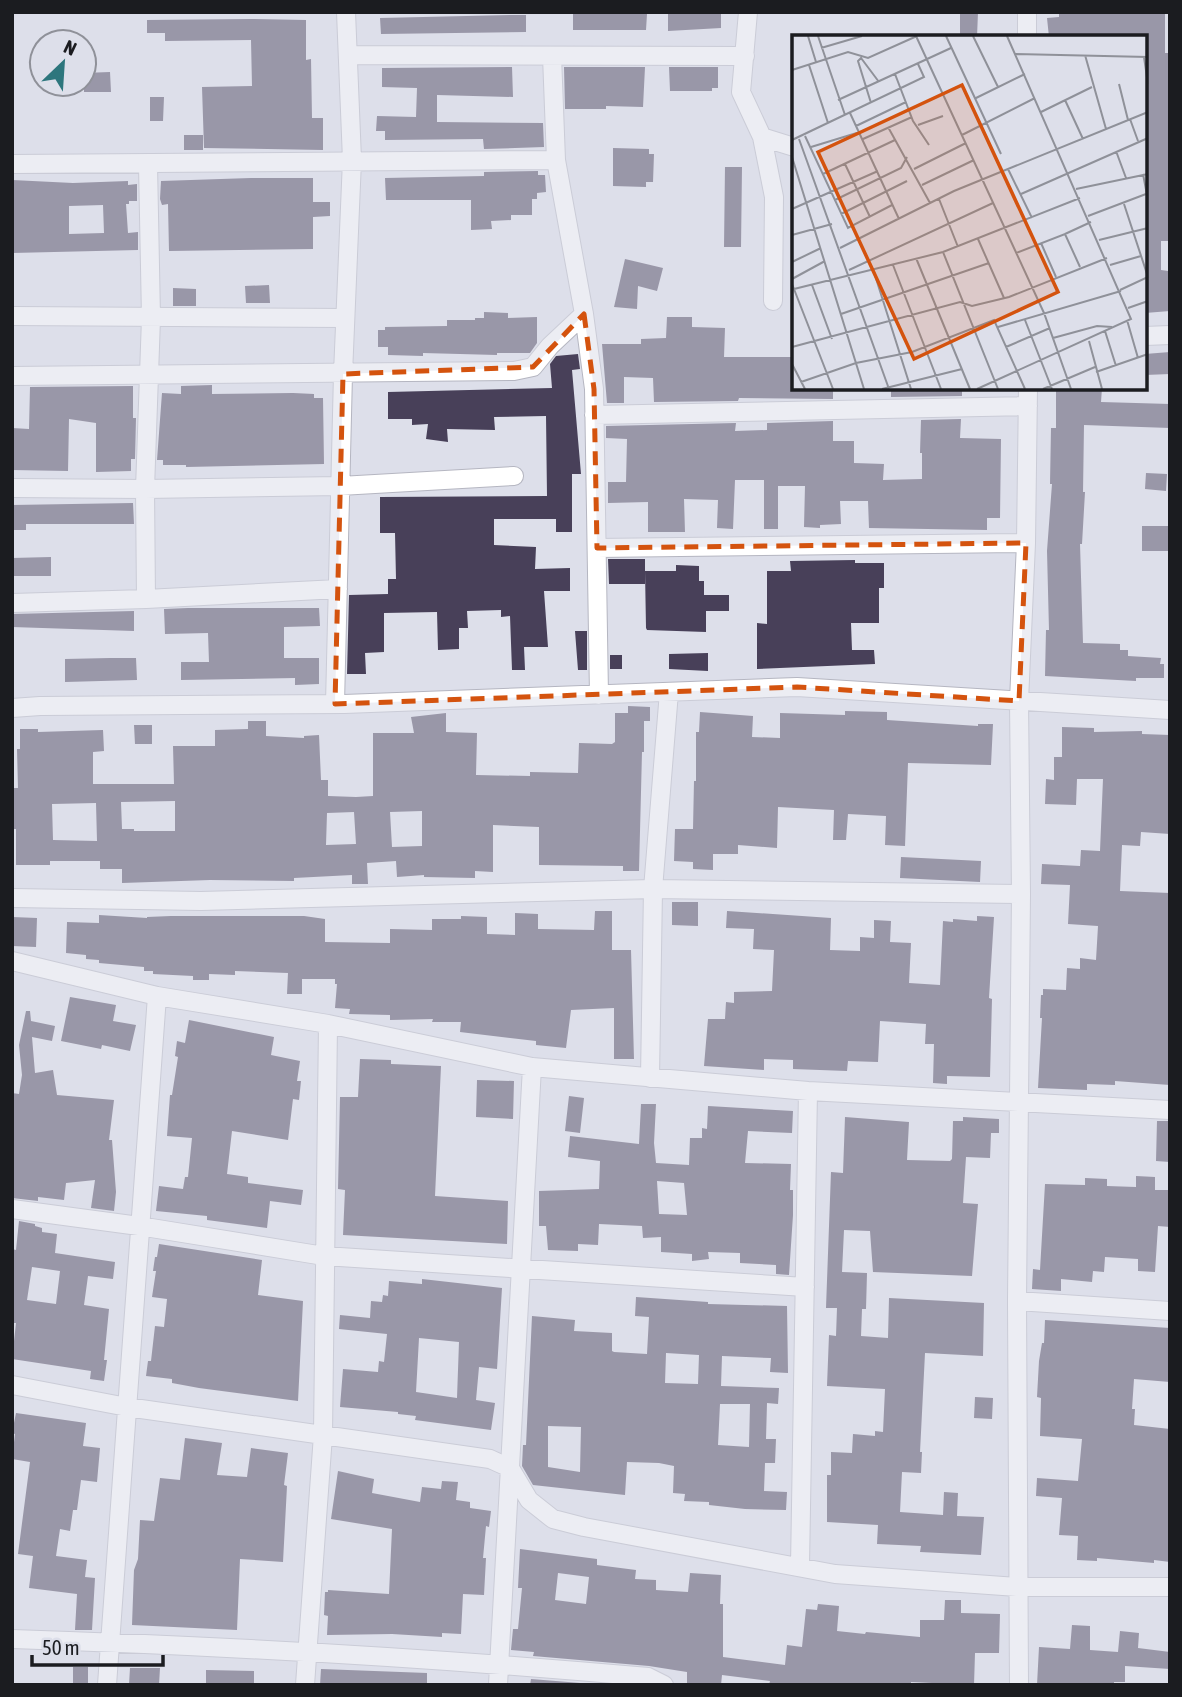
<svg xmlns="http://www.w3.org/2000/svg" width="1182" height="1697" font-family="'Asap Condensed',sans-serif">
<rect width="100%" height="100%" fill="#dddfea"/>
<path fill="#484059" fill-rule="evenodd" d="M694 12 721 14V28L668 31V14Z
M960 12H978L977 37H960Z
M1059 12H1165V53H1170V241H1161V270L1168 271 1170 311 1145 313V37H1049L1047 18 1059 17Z
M573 14H647L646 30H573Z
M510 15H526V32L381 34 380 18Z
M250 19 306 20V60L311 59 312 118H323V150L204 148 202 87 252 86 251 40 165 41V33H147V20Z
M564 67H645L643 107 606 106V109H565Z
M669 67H718V88H712V91H670Z
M382 68 512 67 513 97 437 95V122L543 123 544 147 484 149 483 139 385 140V131H376L377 116 416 117 417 88 382 87Z
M110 72 111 92H84V73Z
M150 97H164L163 121H150Z
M184 135H203V150H184Z
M613 148 649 149V154H654L653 182H646V187L613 186Z
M725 167H742L741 247H724Z
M538 171V175H545L546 192 537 193V199H532V215H511V220L491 221 492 229 471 230V200H386L385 178 484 176V172Z
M251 178H313V202H330V216L313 217V249L169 251 168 204 162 205 160 199 161 181Z
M12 180 73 183 128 181V185L137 184V201H129V204H126L128 233 138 232V250L12 253ZM103 205 104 233 69 234V206Z
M625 259 663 268 657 291 638 286 637 309 614 307Z
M269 285 270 303H246L245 286Z
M173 288 196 289V306H173Z
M484 312 508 313V318L537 317V343L530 353H497V355L423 353V356L388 355V347H378V330H385V327L447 326V320H475V318H484Z
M667 317H692V327L725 328 724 357H794V388H833V399L739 398 738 401 654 402 653 378 624 377V403H607L602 344H641V339L666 338Z
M1170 352V374L1145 375V354Z
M578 354 580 369 572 370 581 474H572V532H556V519H494V545L536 547 535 569 570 568V591H544L548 647H524L525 670H512L510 616 501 617V610L467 611 468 628H459V649L438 650 437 612 384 613V652L365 653 366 674H347L349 595 388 594V579H396L395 533H380V497L547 496 546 416 494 417 495 430 447 429 448 442 426 439 428 424 412 425V419H388V392L552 388 550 364 556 356Z
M212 385V394L293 393 314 394V398H323L324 464 186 467V465H163V460H157L162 393 181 394V386Z
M133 386V418H136L135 459H131V471L96 472V423L69 419 68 471 12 470V428L29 429 30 387Z
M891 388H962V396L891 397Z
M1056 388H1102L1101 402 1170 404V428L1084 425 1083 492H1085L1082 544H1080L1083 643 1120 644V650H1128V656L1161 658 1160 664H1164V678H1136V681L1045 676 1046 630H1049L1047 551 1052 484H1050L1051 428H1056Z
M961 419 960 438 1001 439 1000 518H987V530L869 528 868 501H840L841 524 820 525V528L804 527 805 486H778V529H764V480H735L733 529 717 528 718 500 684 499 685 532H648V502L608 503V482H626L627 439 606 438V426L736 423 735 431 767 430V423L833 421V441H854V463L884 464 883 480 922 479V453H920L921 420Z
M1146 473 1167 474 1166 491 1145 489Z
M133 503 134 524H26V530H12V505Z
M1142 526H1170V551H1142Z
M51 557V576H12V558Z
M608 559H645V584H609Z
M855 560V563H884V588H879V623H851L852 650H874L875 664 757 669V623L767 624V571H791L790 561Z
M676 565 699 566V581H704V595H729V611H706V632L647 630 646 628 645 571H676Z
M188 608H319L320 626 284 627V658H319V684L295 685V678L181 680V662H209L208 633 165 634 164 609Z
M134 611V631L12 627V614Z
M575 631H587V670H578Z
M708 653V671L669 669V654Z
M610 655H622V669H610Z
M110 658H136L137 680 65 682V659Z
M628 706 650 707V721H644V752H642L639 871H623V866L539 865V827L493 825V872L475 871V878L424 877V875L397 877 396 861 367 863 368 884H352V875L294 878V881L210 880 122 883V869H100V861H50V865H16V829H12V788H18L17 749H20V729H38V732L103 730 104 751 93 752V784H174L173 746H215V730L248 729V721H266V736L304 738V736L319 735 321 780H328V796L356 797 373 796V733H414L411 717 446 713V732L477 733 476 775 530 776V772L578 773 579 743 612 744 615 742V713H628ZM175 801V831H134V829H122L121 802ZM96 803 97 841 53 840 52 804ZM422 811V846L392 847 390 812ZM354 812 356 844 326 845 327 813Z
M845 711 887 712V720L978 726V724H993L991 765 908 763 905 846 885 845 886 816 848 814 846 840H833L834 810 778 807 777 848 738 845V854H713V870L693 869V862L674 861 675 829H693L694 781H696V732H699L700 712 753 716 752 737 780 738V713L845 715Z
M134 725H152V744H135Z
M1062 727 1094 728V732L1142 731V734L1170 735V834L1141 832 1140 846 1122 845 1120 891 1170 893 1168 933H1170V1085L1115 1081V1085L1087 1084V1090L1038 1088 1042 1018H1040L1041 995H1043V989L1066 990 1067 968 1080 969V958L1096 960 1098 926 1068 924 1070 885 1041 884 1042 864 1080 866 1081 850 1100 851 1103 779H1077L1076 805 1045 804 1046 779 1054 780V757H1062Z
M901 857 981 861 980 882 900 878Z
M672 902H698V926L672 925Z
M595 911H612V950H631L634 1059H614V1008L571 1010 566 1048 536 1045V1041L460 1032 461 1022H432L433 1019 390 1020V1015L349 1014 350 1009 335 1008 337 984H335V979H302V994H287L288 973 235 971V975L209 974V980H193V976L153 974V971H144V967L99 963V960L86 959V955L66 953 67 922 99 923V915L147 918V917L171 916H304L325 919V942L390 943V929L432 930V919H461V916L487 917V934L515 935V913L538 914V929L594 930Z
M727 911 831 918 830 950 860 951V937L874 938V920L891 921 890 942 911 943 909 983 940 985 943 921 953 922V919L977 921V916L994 917 989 998 992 999 990 1077 947 1076V1084L933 1083 934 1044H925L926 1024 880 1021 878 1062 848 1061 847 1071 793 1069V1060L764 1059V1070L704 1066 708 1019H725L726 1002 734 1003V992L772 991 774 950 753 949 754 929 726 928Z
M12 917 37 918 36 947 12 946Z
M70 997 116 1005 113 1021 136 1025 130 1051 102 1045 101 1049 61 1041Z
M26 1011H30L31 1021 55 1026 52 1041 32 1037 35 1073 53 1070 57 1095 114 1100 109 1140H112L116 1192 114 1211 91 1208 95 1180 66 1183 64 1200 38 1197V1201L12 1198V1093L19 1094 22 1075 19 1045Z
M189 1020 274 1037 271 1055 300 1061 297 1081H301L299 1100 293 1099 288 1140 232 1131 227 1174 248 1177V1183L303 1190 301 1205 270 1201 267 1228 207 1220V1216L156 1211 159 1186 183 1189 185 1177H188L192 1138 167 1136 170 1095H172L178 1057 175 1056 177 1041 185 1043Z
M360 1059 391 1060V1064L441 1066 435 1196 508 1201 507 1244 343 1235 345 1190 338 1189 340 1097H358Z
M477 1080 514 1081 513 1119 476 1117Z
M569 1096 584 1098 580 1133 565 1131Z
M641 1104H656L654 1143 656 1163 689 1165 690 1138H702V1128L707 1129 708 1106 793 1111 792 1133 748 1131 745 1163 791 1164 790 1190H793V1215L789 1275 776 1274V1265L740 1263V1253L708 1252 709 1259 692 1261V1254L661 1252V1237L643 1238 642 1226 599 1224 598 1245 578 1244V1251L548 1250 546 1226H539V1191L599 1189 600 1161 568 1157 570 1136 639 1144ZM657 1181 684 1183 687 1215 659 1214Z
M845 1117 909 1122 907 1160 950 1161 952 1159 953 1121H963V1117L999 1119V1133H991L990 1158 966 1157 963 1203 978 1204 972 1276 873 1272 870 1231 844 1230 842 1272 867 1273 866 1309H862L861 1336 888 1338 889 1298 984 1303 983 1356 925 1353 920 1452H922L921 1473 902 1472 900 1512 943 1515 944 1492 958 1493 957 1516 984 1517 981 1555 920 1552 921 1546 877 1544 878 1525 827 1522V1475H831V1452L852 1453 853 1434 875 1436V1431L883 1432 885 1389 827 1386 829 1335 836 1336 837 1308H826L831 1172 843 1173Z
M1157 1121H1170V1162L1156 1161Z
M1136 1176 1155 1177V1190H1170V1227L1158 1226 1155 1272 1138 1271V1259L1105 1257 1104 1272 1093 1271 1092 1282 1061 1279V1291L1032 1289 1033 1269 1040 1270 1045 1184 1085 1185V1178L1107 1179V1186L1136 1187Z
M19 1221 35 1224V1226L42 1228V1232L57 1234 55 1253 115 1262 113 1279 88 1276 84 1305 109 1309 104 1360H107L104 1381 90 1379 91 1371 12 1359 16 1323H12V1249L16 1250ZM32 1267 60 1271 56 1304 27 1300Z
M159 1244 262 1260 258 1295 303 1301 298 1401 199 1388 172 1383V1379L146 1376 148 1361H151L155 1326 164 1327 167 1299 152 1297 156 1271H153L155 1257H157Z
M422 1279 502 1288 497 1369 479 1367 476 1400 495 1403 491 1430 415 1420 416 1416 398 1414V1412L340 1407 343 1369 378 1372 379 1361 384 1362 387 1334 339 1329 340 1315 370 1318 371 1301 382 1302 383 1295 388 1296 389 1281 422 1284ZM419 1338 459 1342 457 1398 416 1392Z
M636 1297 708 1302V1304L787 1306 788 1373 770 1372 771 1358 722 1356 721 1386 779 1388 778 1404 767 1403 766 1439H776L775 1463H765L764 1491 787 1492 786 1510 745 1509 709 1505V1502L684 1501 685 1494 673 1493 674 1466 659 1463 627 1462 625 1495 533 1485 522 1466 523 1445H526L532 1316 575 1320 574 1331 612 1333V1351L614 1352 647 1354 649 1317 635 1316ZM666 1353 699 1355 698 1384 665 1383ZM720 1404H750L749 1447 718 1445ZM548 1426 581 1427 580 1472 548 1467Z
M1045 1320 1170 1328V1382L1134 1379 1132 1409H1135L1134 1425 1170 1429 1168 1485H1170V1562L1154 1560V1563L1097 1558V1561L1077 1560 1078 1536 1059 1535 1062 1498 1036 1496 1037 1478 1078 1481 1082 1439 1040 1436 1041 1398 1037 1397 1039 1361 1042 1343H1044Z
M975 1397 993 1398 992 1419 974 1418Z
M16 1413 86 1423 83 1446 100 1448 97 1482 81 1480 77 1510H73L70 1531 60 1529 56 1556 87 1560 85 1577 95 1578 92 1630H75L77 1594 29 1588 33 1556 18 1554 30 1462 12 1459 15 1434 12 1433Z
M185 1438 222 1443 217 1475 247 1477 251 1448 288 1453 284 1485 287 1486 283 1562 240 1559 237 1630 132 1625 134 1570 138 1559 140 1520 154 1521 160 1478 180 1480Z
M338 1471 374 1479 372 1493 420 1502 422 1487 441 1489 442 1481 458 1482 456 1500 470 1502V1508L491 1511 489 1527 486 1526 483 1558H486L484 1595 463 1594 461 1634 442 1633V1637L392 1634 327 1635 328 1616 324 1615 325 1592H328V1590L389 1594 392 1529 331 1519Z
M520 1549 597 1559V1565L636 1570 635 1579 656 1580V1590L688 1592 690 1573 721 1575 720 1604H723V1657L785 1665 787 1645 802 1647 806 1609 817 1610 818 1604 839 1606 837 1631 865 1634 866 1632 920 1637V1620H944L945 1600H961V1613L1000 1614 999 1653H975L974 1685 911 1682V1685H769L770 1681 722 1675 721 1685H687V1672L649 1666 533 1656 534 1652 511 1650 513 1629H518L522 1588H518ZM558 1573 589 1577 586 1604 555 1600Z
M1072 1625 1090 1626V1650L1118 1652 1120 1631 1139 1633 1138 1648 1170 1652V1669L1125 1666V1682H1114V1685H1037L1039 1647 1070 1649Z
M73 1667H88V1685H73Z
M130 1668H160L159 1685H129Z
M321 1669 427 1673V1685H320Z
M206 1670 254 1671V1685H206Z
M531 1679 605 1685H530Z"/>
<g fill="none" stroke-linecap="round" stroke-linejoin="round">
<g stroke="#b5b6c1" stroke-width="20">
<path id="street" d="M748 12 741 92 762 137 774 197 773 301
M1027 37V12
M348 55 745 56
M552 56 556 160 584 314 594 389 599 695
M762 137 794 147
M12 164C194 164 375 160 556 160
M12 316 345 318
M1145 336 1170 335
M12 376 514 371 533 367 550 346 584 314
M594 415 1028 406
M12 488 145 489 340 486 514 476
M597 548 1026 543
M146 599 145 489 151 318 148 164
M12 603 146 599 338 589
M335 704 343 374 352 160 346 12
M12 708 40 706 344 704 797 687 1170 710
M12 898 201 901 653 889 1021 894
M12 961 157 996 328 1024 532 1067 808 1091 1170 1110
M650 1078 653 889 669 692
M12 1209 139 1226 324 1256 805 1287
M1017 1301 1170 1311
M12 1385 127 1407 490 1459 510 1468 529 1500 553 1519 584 1527 835 1574 1017 1587H1170
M800 1566 808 1091
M12 1639C225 1646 436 1658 648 1677L664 1685
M107 1685 157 996
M305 1685 323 1435 328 1024
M498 1685 532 1067
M1019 1685 1017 1301 1021 894 1019 701 1026 543 1028 388"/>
</g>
<use href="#street" stroke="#fff" stroke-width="18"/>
</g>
<path d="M0 0H1182V1697H0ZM584 314 594 389 597 548 1026 543 1019 701 797 687 335 704 343 374 533 367Z" fill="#dddfea" fill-opacity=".55" fill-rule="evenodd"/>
<path fill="none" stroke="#d4530e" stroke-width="5" stroke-dasharray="14 9" stroke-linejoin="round" d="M584 314 594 389 597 548 1026 543 1019 701 797 687 335 704 343 374 533 367Z"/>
<g transform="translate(792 35)">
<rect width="355" height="355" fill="#dddfea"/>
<path fill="none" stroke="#8f9199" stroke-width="2" d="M16 1 24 27M26 1 53 80M124 1 252 278 279 354M154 1 209 119M181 1 206 52M29 13 70 1M223 19 356 22M293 20 314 94M352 22 356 49M17 30 36 88M0 35 56 17 76 23 125 1M103 39 121 86 137 110M327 49 336 85M184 63 233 39M46 65 159 13M273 65 291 104M79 68 66 26 69 23 87 47M249 77 300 52M58 78 107 184M338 84 346 106M126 90 151 81M64 91 114 67M96 92 138 168M170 100 243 63M13 101 56 193 100 170M7 104 97 354M71 104 120 82M0 105 132 42 126 29M19 112 68 97M324 116 334 143M0 122 72 354M53 129 78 182M122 134 174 108M216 134 240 183M31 139 103 105M351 139 356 165M130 150 182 125M284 154 356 139M229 159 356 103M147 164 166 212M43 165 109 133 115 122M0 174 86 136M49 179 115 146M296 181 354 159M273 199 299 187M0 200 40 189M186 204 212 263M307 205 356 193M249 208 264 242M48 213 162 156 356 77M151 217 206 354M224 218 273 199 288 232M124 223 178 354M0 227 29 213M101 230 149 354M318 230 349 221M81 234 119 354M57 235 201 168M0 244 33 226M0 249 41 354M20 250 40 304M2 254 151 217 288 163M328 255 356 242 332 169M336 273 356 266M49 279 197 228M233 285 260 354M335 285 346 323M206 292 329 256M313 296 324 331M261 303 305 291 320 292M297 306 310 354M0 312 168 267 180 271 217 262 315 223M214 312 258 293M0 329 13 354M304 337 356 319M9 347 64 328 120 317 202 285 233 354M90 354 170 334M185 354 339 284 215 1M251 354 303 332"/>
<path fill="#d4530e" fill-opacity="0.15" stroke="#d4530e" stroke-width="3.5" d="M170 50 266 257 122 324 26 117Z"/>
<rect width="355" height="355" fill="none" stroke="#1b1c20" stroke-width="3.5"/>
</g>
<rect width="1182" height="1697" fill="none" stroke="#1b1c20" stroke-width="28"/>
<g transform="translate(63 63) rotate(25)"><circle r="33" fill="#dddfea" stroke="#8f9199" stroke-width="2"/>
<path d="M0-5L12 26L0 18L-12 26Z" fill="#2d767d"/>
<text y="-10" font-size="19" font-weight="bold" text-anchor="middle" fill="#1b1c20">N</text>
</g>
<path d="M32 1655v10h131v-10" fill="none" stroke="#1b1c20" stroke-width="3.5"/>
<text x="42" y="1655" font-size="21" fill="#1b1c20" stroke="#dddfea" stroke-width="5" paint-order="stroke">50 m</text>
</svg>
